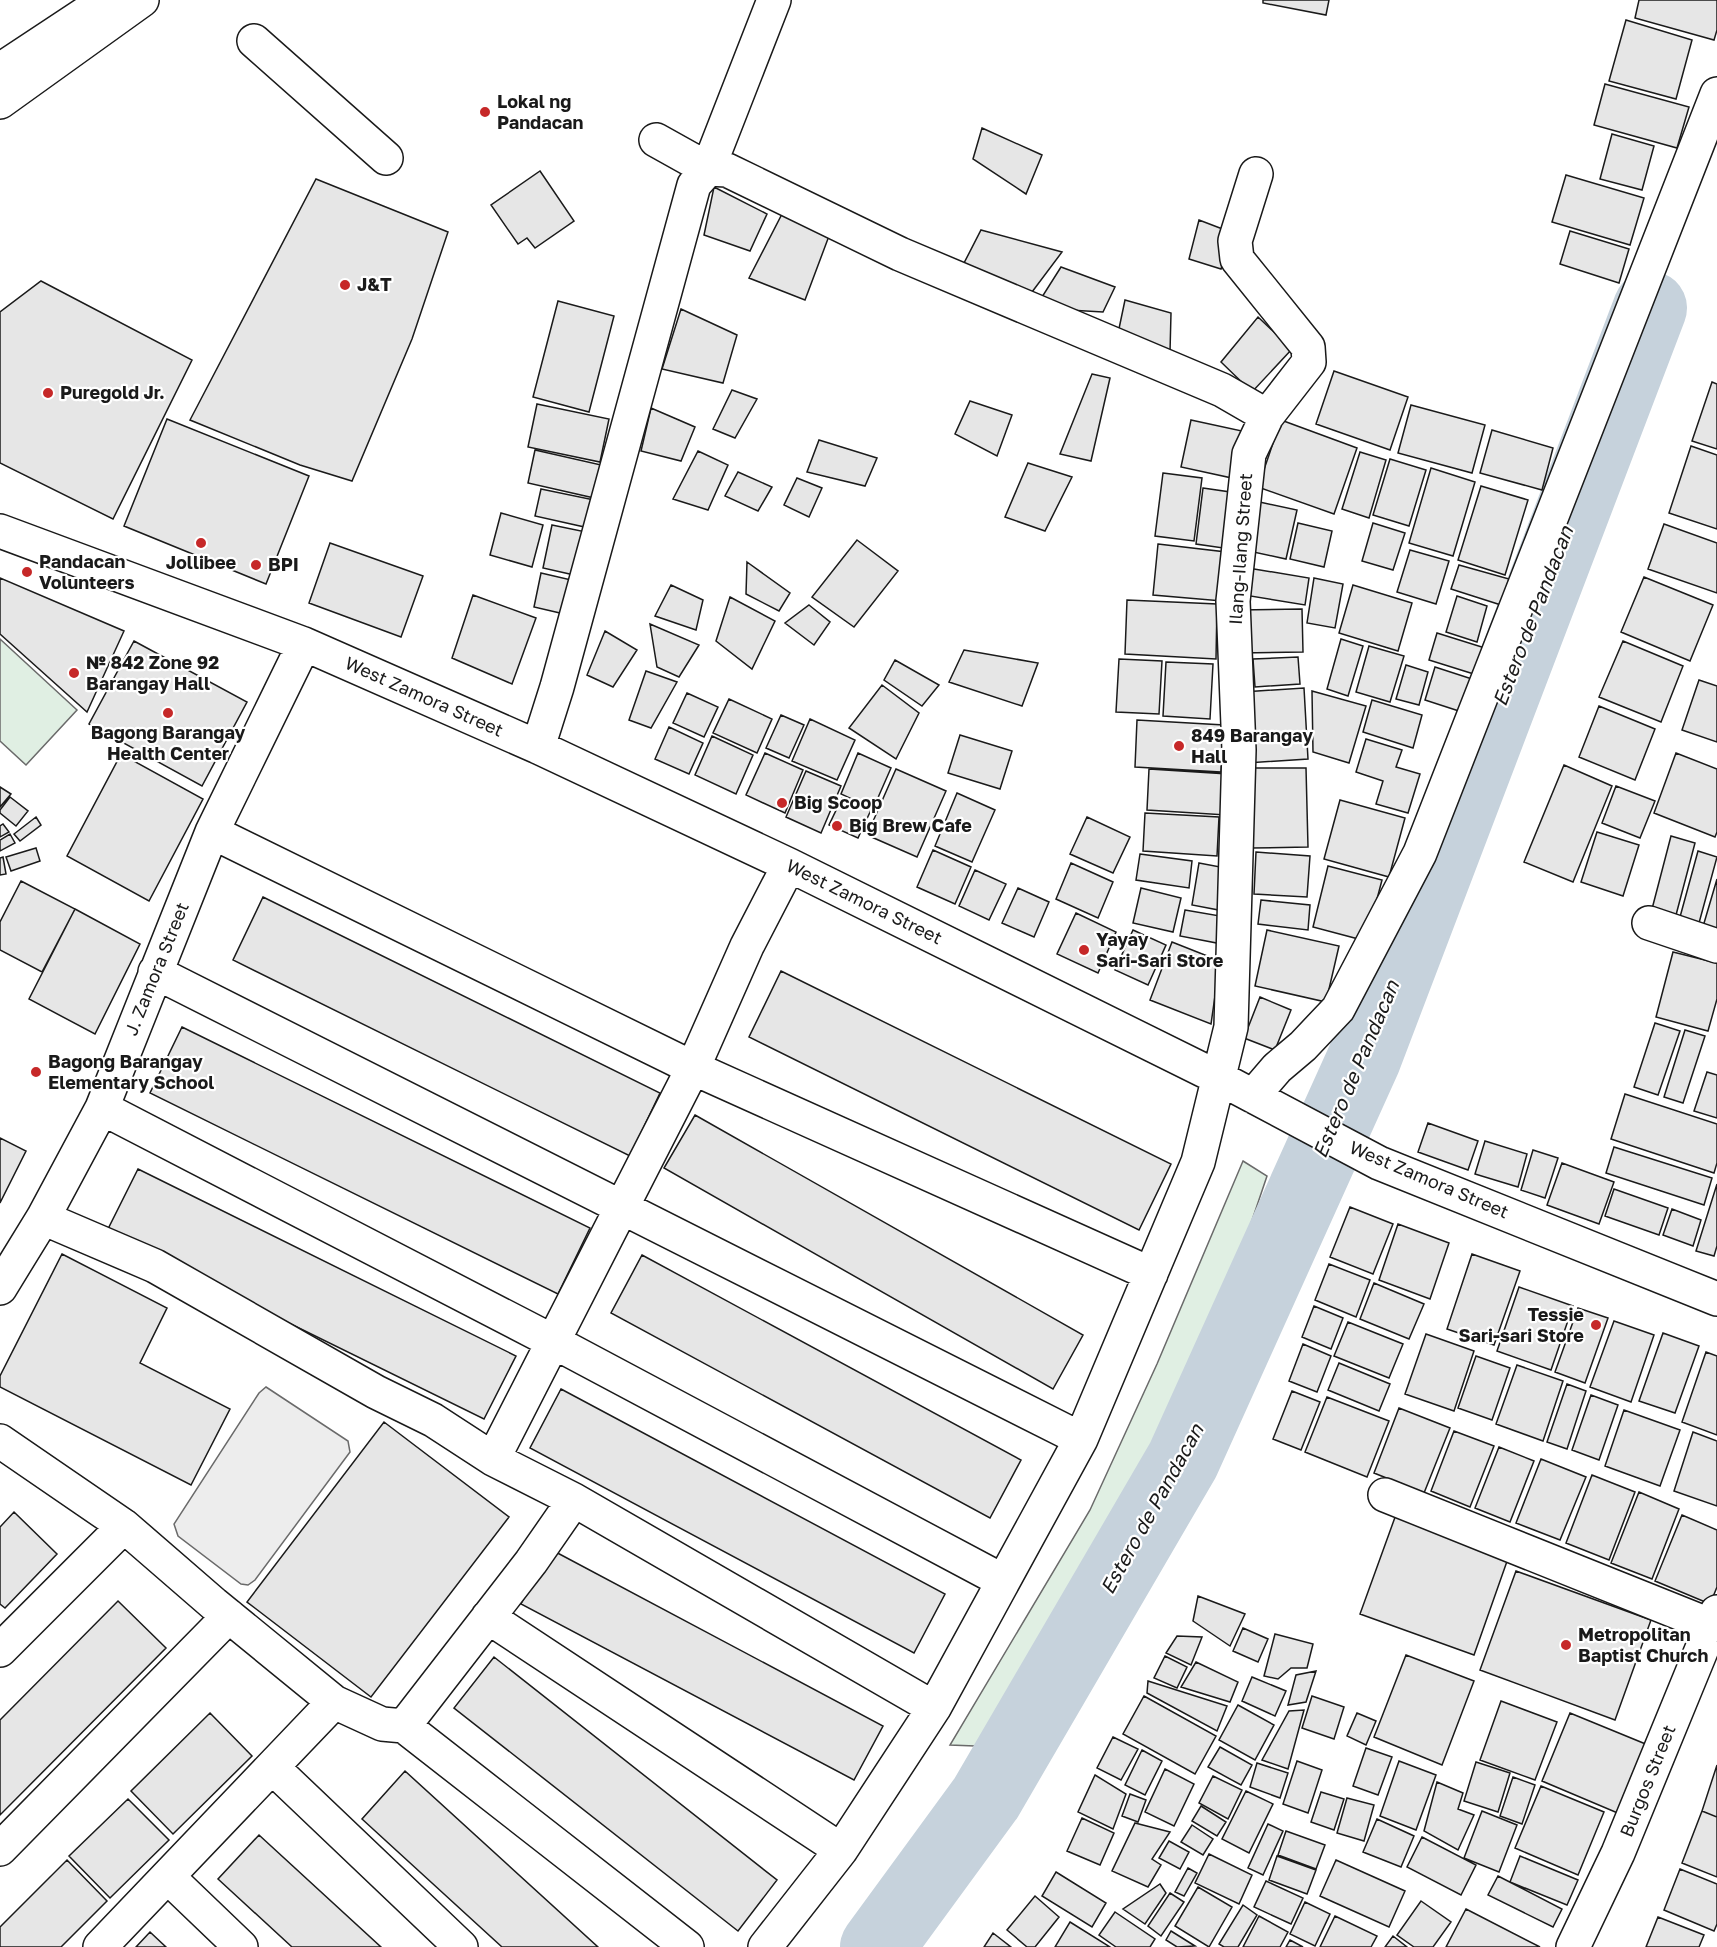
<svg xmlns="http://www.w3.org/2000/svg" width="1717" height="1947" font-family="'Golos Text',sans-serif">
<rect width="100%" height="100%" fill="#fff"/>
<path fill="#e0efe3" stroke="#6a6a6a" stroke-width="1.5" d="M0 639 77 710 26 765 0 741Z
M1243 1161 1267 1176 1220 1315 1056 1637 975 1746 950 1745 1090 1510 1157 1364Z"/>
<path fill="#ededed" stroke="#6a6a6a" stroke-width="1.5" d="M266 1387 348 1441 350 1452 255 1580 248 1585 241 1584 178 1536 174 1524 259 1393Z"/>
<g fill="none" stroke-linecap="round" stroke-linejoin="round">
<path stroke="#c6d2dc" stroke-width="74" d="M877 1947 986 1798 1183 1460 1364 1059 1650 308"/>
</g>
<path fill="#e6e6e6" stroke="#1a1a1a" stroke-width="1.5" d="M1263 0H1329L1326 15 1263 3Z
M1639 0H1717V30L1714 40 1635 18Z
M1626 20 1692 40 1676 99 1609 81Z
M1605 84 1689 107 1677 148 1594 125Z
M982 128 1042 155 1026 194 973 159Z
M1612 134 1654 146 1642 190 1600 179Z
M540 171 574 221 535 248 527 238 518 244 491 205Z
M1566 175 1644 198 1630 245 1552 222Z
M316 179 448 232 412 339 352 481 300 465 190 420Z
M714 187 767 214 750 251 704 235Z
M782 214 829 236 805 300 749 278Z
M1199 220 1233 233 1221 269 1189 259Z
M981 230 1062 252 1029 296 963 265Z
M1570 231 1629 249 1619 283 1560 264Z
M1061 267 1115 287 1103 312 1035 308Z
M41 281 192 360 113 519 0 463V312Z
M1125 300 1171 313 1170 352 1116 343Z
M558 301 614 316 589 412 533 397Z
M681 309 737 335 723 383 662 369Z
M1258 317 1292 349 1252 392 1221 362Z
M1334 371 1408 397 1390 450 1316 424Z
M1092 374 1110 378 1091 461 1060 454Z
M1712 382 1717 384V449L1692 441Z
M732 390 757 399 735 438 713 429Z
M970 401 1012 415 997 456 955 434Z
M537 404 609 419 600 462 528 447Z
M1411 405 1485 425 1472 473 1398 453Z
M651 408 695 427 681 461 641 451Z
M167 419 309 476 266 584 124 526Z
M1191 420 1242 431 1232 478 1181 467Z
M1281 420 1357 448 1334 514 1258 487Z
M1492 430 1553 448 1542 490 1480 473Z
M819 440 877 458 865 486 807 472Z
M1691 446 1717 455V529L1669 513Z
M535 450 610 467 603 500 528 483Z
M698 451 728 465 708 510 673 499Z
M1360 452 1386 460 1369 518 1342 509Z
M1390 459 1426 470 1409 526 1373 515Z
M1028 463 1072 477 1045 531 1005 517Z
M1431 468 1475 482 1453 556 1409 543Z
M738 472 772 487 758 511 725 496Z
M1163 473 1202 478 1194 541 1155 536Z
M797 478 822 488 809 517 784 505Z
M1481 486 1528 500 1505 575 1458 560Z
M1203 488 1237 493 1230 549 1196 544Z
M541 489 604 502 598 530 535 516Z
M1255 501 1297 510 1286 559 1244 550Z
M501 513 543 525 532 567 490 555Z
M1298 523 1332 531 1324 567 1290 559Z
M1373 523 1405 533 1393 570 1362 561Z
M1664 524 1717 543V593L1648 569Z
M552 525 591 533 583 577 543 568Z
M857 540 898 571 854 627 812 597Z
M330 543 423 576 401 637 309 603Z
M1158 544 1226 552 1222 601 1153 595Z
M1410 550 1449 561 1436 604 1397 592Z
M747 562 790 593 779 611 746 594Z
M1459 565 1509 579 1501 605 1451 589Z
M1248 568 1309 578 1305 605 1244 595Z
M541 573 580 582 573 616 534 607Z
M1644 577 1713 605 1690 661 1621 632Z
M0 578 124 631 87 712 0 634Z
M1314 578 1343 584 1335 628 1307 623Z
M671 585 703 600 696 630 655 616Z
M1353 585 1412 603 1398 651 1339 633Z
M473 595 536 618 512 684 452 658Z
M1457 596 1487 606 1477 642 1446 632Z
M730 597 775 621 752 669 716 641Z
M1127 600 1217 604 1216 659 1125 654Z
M809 605 830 622 814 645 785 623Z
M1302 609 1303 652 1240 653 1239 610Z
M650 624 699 645 679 677 657 667Z
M605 631 637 650 613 687 587 675Z
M1437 633 1485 648 1477 675 1429 660Z
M1341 639 1363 646 1348 696 1327 689Z
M134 641 247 702 202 786 89 724Z
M1623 641 1683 666 1661 722 1599 697Z
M1369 646 1404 656 1390 702 1356 692Z
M964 650 1038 663 1022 706 949 682Z
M1298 657 1300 684 1255 687 1253 659Z
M1119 659 1162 661 1159 714 1116 712Z
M895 660 939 685 922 706 884 680Z
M1166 662 1213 664 1210 719 1163 716Z
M1406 665 1428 672 1419 705 1396 699Z
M1435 667 1472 679 1462 712 1425 700Z
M646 671 677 682 651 728 629 720Z
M1699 680 1717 686V742L1682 730Z
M882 685 919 713 896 759 849 728Z
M1304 688 1308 759 1247 763 1243 692Z
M1312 691 1366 706 1349 763 1313 752Z
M687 693 718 707 704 737 673 723Z
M729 699 772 719 757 753 713 733Z
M1372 700 1422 715 1413 748 1363 732Z
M1599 706 1655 729 1635 780 1579 757Z
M781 715 804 725 789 758 766 748Z
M810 719 855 740 837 780 792 761Z
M1137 720 1224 725 1221 772 1135 767Z
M669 727 703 743 689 774 655 759Z
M960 735 1012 751 1000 789 948 773Z
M712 736 753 755 736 794 695 775Z
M1366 739 1402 750 1396 767 1420 774 1408 813 1376 804 1383 781 1356 772Z
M765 753 803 770 785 813 746 795Z
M858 753 891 768 873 809 841 794Z
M1676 753 1717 769V832L1715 837 1654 813Z
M121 754 203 799 149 901 67 856Z
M1564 765 1612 786 1573 882 1524 862Z
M1250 768H1306L1308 847 1251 848Z
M896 769 946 791 917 857 867 835Z
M1149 769 1228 774 1226 815 1147 810Z
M806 771 841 786 821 833 786 817Z
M1616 786 1655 801 1640 838 1602 823Z
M0 787 11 794 0 807Z
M957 793 995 810 972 862 935 846Z
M10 797 28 811 16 826 0 813V810Z
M842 798 871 810 858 838 829 825Z
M1340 800 1405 818 1389 877 1324 859Z
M1145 813 1219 817 1217 856 1143 851Z
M36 817 41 825 20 841 14 834Z
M1087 817 1130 837 1113 873 1070 854Z
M3 824 9 832 0 837V826Z
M1597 832 1639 845 1623 896 1581 882Z
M10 834 15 843 0 851V840Z
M1671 836 1695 843 1676 915 1652 909Z
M36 848 40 861 11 871 6 857Z
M933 850 971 867 955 904 917 887Z
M1698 851 1717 857 1699 923 1680 917Z
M1256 852 1310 856 1307 897 1254 894Z
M1140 854 1192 861 1189 888 1136 880Z
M3 857 6 874 0 875V858Z
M1071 863 1113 882 1098 918 1056 899Z
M1199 863 1231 869 1224 911 1192 905Z
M1328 866 1382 880 1366 941 1313 927Z
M975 870 1006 884 989 920 959 906Z
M1717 879V934L1702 930Z
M21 881 75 909 42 972 0 950V922Z
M1018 888 1049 902 1034 937 1002 923Z
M1141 888 1181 898 1173 932 1133 923Z
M263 897 660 1093 630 1156 233 960Z
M1261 900 1310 905 1308 930 1258 924Z
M75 909 140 944 95 1034 29 999Z
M1185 910 1226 917 1222 944 1180 936Z
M1076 913 1116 932 1098 973 1057 954Z
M1133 930 1166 945 1148 985 1115 970Z
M1267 930 1339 946 1326 1002 1255 986Z
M1172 942 1220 961 1211 1024 1150 1000Z
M1673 952 1717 963V999L1708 1031 1656 1017Z
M781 971 1171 1164 1139 1230 749 1037Z
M1260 997 1291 1010 1275 1050 1244 1038Z
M1655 1023 1680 1031 1658 1095 1634 1087Z
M182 1027 590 1228 558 1294 150 1093Z
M1685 1030 1705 1036 1683 1103 1664 1097Z
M1707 1072 1717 1075V1118L1694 1111Z
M1625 1094 1717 1124V1163L1714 1173 1611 1139Z
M695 1115 1083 1335 1053 1389 664 1168Z
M1428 1123 1478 1141 1468 1170 1418 1152Z
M0 1138 26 1151 0 1203Z
M1485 1141 1527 1154 1518 1187 1475 1174Z
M1614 1147 1712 1178 1704 1205 1606 1173Z
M1533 1150 1558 1158 1545 1198 1521 1190Z
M1562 1163 1614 1182 1599 1224 1547 1205Z
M138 1169 516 1356 484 1419 106 1233Z
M1717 1184V1246L1714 1256 1696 1251Z
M1614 1189 1668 1208 1659 1235 1605 1216Z
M1350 1207 1393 1224 1373 1274 1330 1257Z
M1672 1209 1701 1220 1693 1246 1663 1235Z
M1398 1224 1449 1243 1430 1299 1379 1280Z
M62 1254 167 1308 140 1363 230 1409 191 1485 0 1387V1376Z
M1472 1254 1520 1271 1494 1345 1447 1329Z
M642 1255 1021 1460 990 1518 611 1313Z
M1329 1264 1370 1280 1356 1317 1315 1300Z
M1374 1283 1424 1304 1409 1339 1360 1319Z
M1519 1287 1573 1306 1551 1370 1497 1351Z
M1314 1306 1343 1318 1331 1349 1302 1337Z
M1578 1308 1608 1318 1585 1383 1555 1372Z
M1614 1321 1654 1335 1631 1402 1590 1387Z
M1348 1322 1403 1344 1389 1378 1334 1356Z
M1663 1333 1699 1346 1675 1413 1639 1401Z
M1426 1334 1474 1351 1454 1411 1405 1394Z
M1303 1344 1331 1356 1317 1392 1289 1381Z
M1706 1352 1717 1356V1435L1682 1422Z
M1476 1356 1510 1368 1492 1420 1458 1408Z
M1339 1363 1390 1384 1379 1411 1328 1390Z
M1517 1365 1563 1381 1543 1441 1496 1424Z
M1567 1384 1586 1391 1567 1449 1547 1442Z
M561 1389 945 1594 914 1653 530 1448Z
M1292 1391 1320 1402 1301 1450 1273 1439Z
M1591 1395 1618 1405 1599 1460 1572 1450Z
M1327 1397 1389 1421 1367 1477 1305 1452Z
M1399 1408 1450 1428 1424 1493 1374 1473Z
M1624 1410 1680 1430 1660 1486 1605 1466Z
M384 1422 509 1517 371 1697 247 1602Z
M1454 1431 1494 1446 1470 1507 1431 1491Z
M1693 1432 1717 1441V1506L1674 1491Z
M1499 1447 1534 1461 1510 1522 1475 1508Z
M1541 1459 1586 1477 1560 1540 1516 1523Z
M1592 1475 1635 1492 1609 1560 1566 1543Z
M1639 1492 1679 1509 1652 1579 1611 1563Z
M1398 1509 1511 1550 1474 1655 1360 1614Z
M14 1512 57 1554 5 1608 0 1604V1527Z
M1682 1515 1717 1530V1587L1710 1604 1655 1581Z
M550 1549 883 1726 854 1780 521 1604Z
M1516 1571 1651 1620 1615 1720 1480 1670Z
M1198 1596 1245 1614 1230 1646 1193 1621Z
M118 1601 166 1648 0 1815V1720Z
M1243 1628 1268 1639 1258 1662 1233 1651Z
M1275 1634 1313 1644 1307 1668H1291L1278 1679 1264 1676Z
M1177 1636 1202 1637 1191 1665 1166 1653Z
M1406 1655 1474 1681 1442 1765 1374 1737Z
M1165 1656 1187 1667 1177 1688 1154 1678Z
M494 1657 777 1880 738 1931 454 1708Z
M1196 1662 1238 1682 1230 1702 1181 1687Z
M1316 1671 1306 1702 1288 1705 1296 1675Z
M1252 1677 1286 1691 1275 1716 1242 1701Z
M1148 1681 1227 1706 1217 1731 1147 1693Z
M1144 1696 1216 1736 1195 1774 1123 1734Z
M1312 1696 1344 1707 1334 1739 1302 1728Z
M1501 1701 1557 1722 1535 1780 1480 1760Z
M1238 1705 1274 1725 1255 1760 1219 1740Z
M1304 1710 1288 1769 1262 1760 1289 1711Z
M210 1713 252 1756 173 1834 131 1791Z
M1357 1713 1376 1721 1366 1745 1347 1736Z
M1570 1713 1648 1745 1620 1814 1542 1781Z
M1113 1737 1138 1749 1121 1780 1097 1768Z
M1220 1747 1252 1765 1241 1785 1208 1767Z
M1366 1748 1392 1757 1378 1795 1353 1786Z
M1142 1750 1162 1761 1145 1795 1125 1785Z
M1297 1761 1322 1770 1308 1813 1283 1804Z
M1399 1761 1436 1775 1416 1830 1380 1816Z
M1476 1762 1510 1773 1498 1812 1464 1801Z
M1257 1763 1288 1773 1280 1798 1250 1787Z
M1717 1765V1817L1702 1811Z
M1165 1769 1194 1784 1174 1826 1145 1812Z
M405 1771 598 1947H502L362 1819Z
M1095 1775 1126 1794 1113 1829 1078 1812Z
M1213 1776 1242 1790 1228 1819 1199 1803Z
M1513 1777 1535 1785 1522 1824 1500 1816Z
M1437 1782 1463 1793 1458 1809 1474 1815 1458 1850 1424 1831Z
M1541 1786 1604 1812 1578 1875 1515 1848Z
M1246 1791 1273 1804 1249 1853 1222 1839Z
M1321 1792 1344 1799 1334 1830 1311 1822Z
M1130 1794 1146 1800 1138 1822 1122 1816Z
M1347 1798 1374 1805 1364 1841 1337 1833Z
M128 1799 169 1840 110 1898 69 1856Z
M1201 1806 1226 1822 1217 1836 1192 1821Z
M1482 1811 1517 1825 1499 1872 1464 1858Z
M1702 1811 1717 1817V1877L1682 1863Z
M1082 1818 1114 1833 1100 1865 1067 1851Z
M1377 1819 1414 1836 1401 1867 1363 1852Z
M1135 1823 1170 1832 1152 1859 1161 1865 1148 1887 1112 1871Z
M1268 1824 1283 1831 1263 1875 1248 1868Z
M1192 1825 1213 1839 1203 1855 1181 1842Z
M1286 1831 1325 1845 1316 1869 1278 1855Z
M259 1835 381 1947H292L218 1879Z
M1422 1837 1476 1865 1461 1895 1407 1867Z
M1169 1841 1189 1852 1180 1869 1159 1858Z
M1209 1854 1252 1875 1239 1904 1195 1883Z
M1277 1856 1316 1870 1307 1894 1269 1880Z
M1520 1856 1578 1880 1567 1905 1510 1882Z
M67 1860 107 1901 61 1947H0V1927Z
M1336 1860 1405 1891 1389 1927 1320 1896Z
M1188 1868 1197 1873 1184 1896 1175 1892Z
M1680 1869 1717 1884V1924L1714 1931 1664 1910Z
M1056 1872 1106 1903 1092 1927 1042 1896Z
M1498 1876 1562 1909 1553 1927 1488 1895Z
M1266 1881 1303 1898 1291 1924 1254 1907Z
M1160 1884 1166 1893 1145 1924 1123 1909Z
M1198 1887 1232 1907 1209 1947 1175 1926Z
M1170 1893 1184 1902 1161 1936 1148 1926Z
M1035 1896 1059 1917 1035 1947H1027L1007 1930Z
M1421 1901 1451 1922 1433 1947H1414L1397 1935Z
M1305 1902 1330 1914 1315 1946 1290 1934Z
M1243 1905 1257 1915 1238 1947H1224L1219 1944Z
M1466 1909 1540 1947H1446Z
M1115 1912 1155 1939 1150 1947H1116L1099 1935Z
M1259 1916 1288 1932 1280 1947H1243Z
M1335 1916 1377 1936 1371 1947H1320Z
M1658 1917 1704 1935 1699 1947H1646Z
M1070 1922 1110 1947H1055Z
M1171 1931 1195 1946 1177 1947 1166 1940Z
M150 1932 166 1947H136Z
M993 1933 1011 1947H984Z
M1393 1936 1407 1947H1385Z
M1290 1940 1303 1947H1286Z"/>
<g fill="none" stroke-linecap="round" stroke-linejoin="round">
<g stroke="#1a1a1a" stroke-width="36">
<path id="minor" d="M254 41 386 158
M656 140 708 169 727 170 900 254 1222 390 1267 416
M0 531 304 644 538 747 789 865 1219 1078 1379 1163 1717 1299
M538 747 557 687 694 185 708 169 774 0
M212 832 693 1068 1151 1274
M1649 923 1717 946
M155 972 1081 1439
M1253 1096 1277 1068 1303 1046 1338 1009 1420 853 1717 94
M102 1108 554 1342 1003 1581
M43 1218 155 1266 376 1392 433 1420 493 1459 574 1500 934 1708
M0 1288 43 1218 102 1108 212 832 304 644
M0 1441 124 1526 214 1604 334 1702 382 1724 404 1726 687 1947
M493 1459 693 1068 747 946 789 865
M1385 1495 1712 1626
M488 1617 841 1850
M0 1650 124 1526
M404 1726 531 1562 574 1500
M272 1767 461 1947
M0 1849 229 1616
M168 1877 241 1947
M100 1947 334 1702
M765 1947 841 1850 934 1708 1081 1439 1198 1162 1231 1027 1239 750 1233 601 1249 454 1267 416 1309 362 1308 347 1237 259 1235 241 1256 174
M1573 1947 1618 1853 1717 1612"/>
</g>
<g stroke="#1a1a1a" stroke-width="36">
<path id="major" d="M0 102 142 0"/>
</g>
<g stroke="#1a1a1a" stroke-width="36">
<path id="highway" d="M0 70 106 0"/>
</g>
<use href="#minor" stroke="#fff" stroke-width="33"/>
<use href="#major" stroke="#fff" stroke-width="33"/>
<use href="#highway" stroke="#fff" stroke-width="33"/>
</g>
<g fill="#c62828" stroke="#fff" stroke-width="2">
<circle cx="485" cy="112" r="6"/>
<circle cx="345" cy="285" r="6"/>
<circle cx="48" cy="393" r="6"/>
<circle cx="201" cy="543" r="6"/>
<circle cx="256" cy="565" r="6"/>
<circle cx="27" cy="572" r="6"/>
<circle cx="74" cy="673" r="6"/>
<circle cx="168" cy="713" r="6"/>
<circle cx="1179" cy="746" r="6"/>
<circle cx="782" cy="803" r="6"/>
<circle cx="837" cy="826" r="6"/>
<circle cx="1084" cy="950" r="6"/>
<circle cx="36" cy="1072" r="6"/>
<circle cx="1596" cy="1325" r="6"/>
<circle cx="1566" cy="1645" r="6"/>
</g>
<g text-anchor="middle" stroke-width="4.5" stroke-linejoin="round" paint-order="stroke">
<g font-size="18" font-weight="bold" fill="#1a1a1a" stroke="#fff" text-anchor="start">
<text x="497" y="108">Lokal ng<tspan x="497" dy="21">Pandacan</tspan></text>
<text x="357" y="291">J&amp;T</text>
<text x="60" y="399">Puregold Jr.</text>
<text x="39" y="568">Pandacan<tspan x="39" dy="21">Volunteers</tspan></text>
<text x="201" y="569" text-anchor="middle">Jollibee</text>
<text x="268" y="571">BPI</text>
<text x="86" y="669">№ 842 Zone 92<tspan x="86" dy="21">Barangay Hall</tspan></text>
<text x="168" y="739" text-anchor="middle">Bagong Barangay<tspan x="168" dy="21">Health Center</tspan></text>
<text x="1191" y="742">849 Barangay<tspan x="1191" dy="21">Hall</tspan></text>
<text x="794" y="809">Big Scoop</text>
<text x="849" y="832">Big Brew Cafe</text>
<text x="1096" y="946">Yayay<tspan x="1096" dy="21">Sari-Sari Store</tspan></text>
<text x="48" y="1068">Bagong Barangay<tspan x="48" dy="21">Elementary School</tspan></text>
<text x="1584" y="1321" text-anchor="end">Tessie<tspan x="1584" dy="21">Sari-sari Store</tspan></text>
<text x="1578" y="1641">Metropolitan<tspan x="1578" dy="21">Baptist Church</tspan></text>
</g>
<g font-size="18" fill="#1a1a1a" stroke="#fff">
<text transform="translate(1241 549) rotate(-86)" y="6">Ilang-Ilang Street</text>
<text transform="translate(424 697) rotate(24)" y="6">West Zamora Street</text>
<text transform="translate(864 902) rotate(26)" y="6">West Zamora Street</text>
<text transform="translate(157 969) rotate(-68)" y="6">J. Zamora Street</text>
<text transform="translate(1429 1180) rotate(23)" y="6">West Zamora Street</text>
<text transform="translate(1648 1781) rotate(-68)" y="6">Burgos Street</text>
</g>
<g font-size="20" font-style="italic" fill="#1a1a1a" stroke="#fff">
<text transform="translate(1533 616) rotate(-69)" y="7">Estero de Pandacan</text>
<text transform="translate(1356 1069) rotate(-67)" y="7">Estero de Pandacan</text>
<text transform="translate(1152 1509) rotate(-61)" y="7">Estero de Pandacan</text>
</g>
</g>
</svg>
